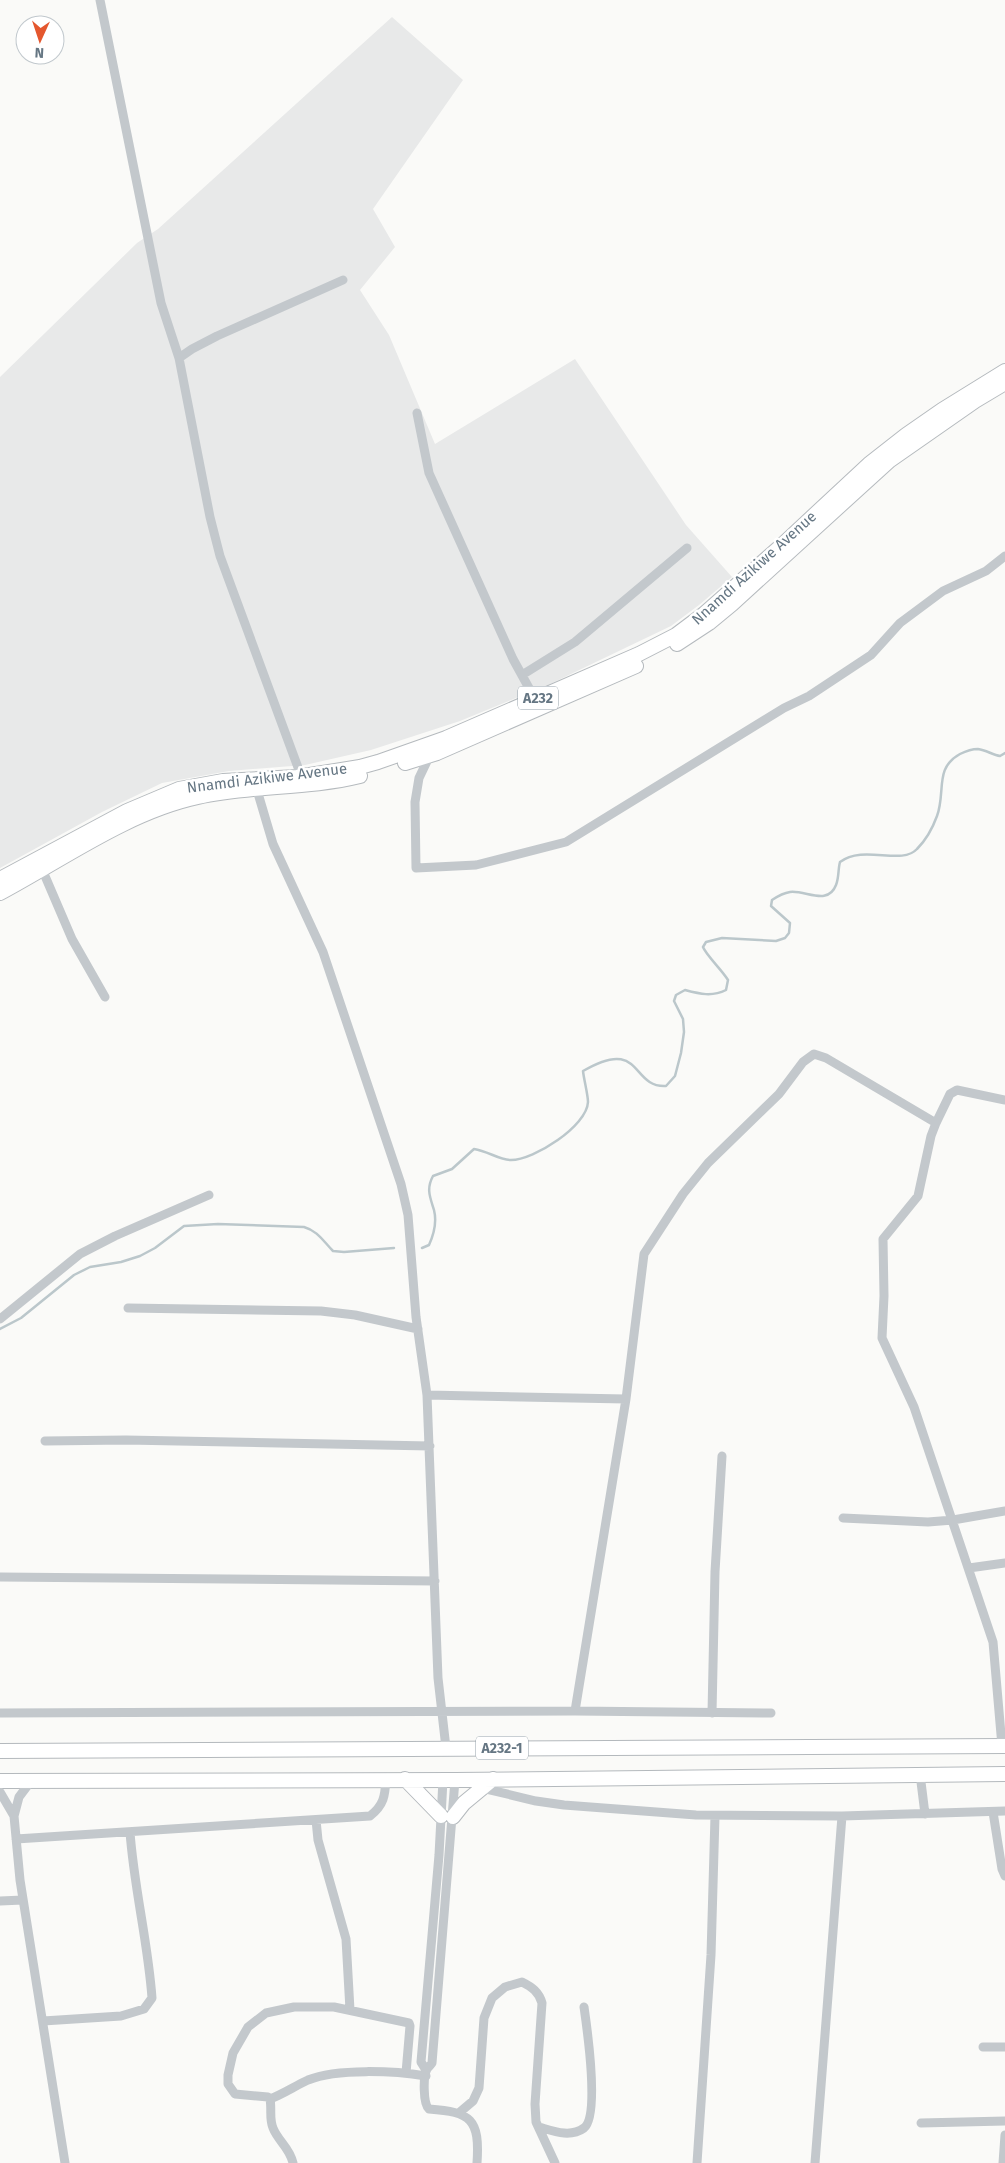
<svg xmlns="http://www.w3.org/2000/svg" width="1005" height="2163" font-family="'Fira Sans',sans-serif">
<rect width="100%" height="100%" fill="#fafaf8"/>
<path fill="#e8e9e9" d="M392 17 463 80 373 209 395 247 360 290 389 335 435 444 575 359 686 525 732 577 699 605 671 626 548 685 460 721 371 750 305 765 229 771 162 783 102 812 0 868V377L137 243 158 229Z"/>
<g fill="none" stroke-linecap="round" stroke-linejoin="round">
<path stroke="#bbc7cb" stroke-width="2.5" d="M422 1248 429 1245C434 1234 437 1222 434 1210 430 1197 426 1189 433 1176L452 1169 474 1149C488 1151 499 1160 511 1160 534 1160 587 1126 588 1102 588 1095 584 1080 583 1071 643 1036 630 1088 666 1086L675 1076 681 1053 684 1032 683 1019 674 1001 676 995 685 990C700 994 712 997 726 990L728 980C722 970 706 955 703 947L706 942 722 938 776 941 785 938 789 933 790 923 771 906 772 900C778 896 783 893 790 892 806 890 828 906 836 885 839 878 838 869 840 862 864 844 901 866 917 849 926 840 933 827 937 816 946 792 934 768 960 754 966 751 972 749 978 749 986 750 993 755 1000 756L1005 753
M0 1329 21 1318 74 1275 90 1267 121 1262 140 1256 155 1248 184 1226 218 1224 304 1227C318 1231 323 1241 333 1251L344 1252 394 1248"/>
<g stroke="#b5babe" stroke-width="16">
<path id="primary" d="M677 644 709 623 732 604 889 461 975 401 1005 383
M405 763 437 753 636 666
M0 879 127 811 179 789 223 781 297 777 360 767 378 762 446 738 639 654 676 635 704 614 781 546 869 464 906 435 942 410 1005 371
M0 893C62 860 128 812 198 797 251 785 307 789 360 776"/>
</g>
<g stroke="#b4b9bd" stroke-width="16">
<path id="trunk" d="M0 1751 1005 1746
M405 1779 441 1816
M0 1781 455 1780 1005 1774
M453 1817 464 1803 493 1779"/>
</g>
<path stroke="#c3c8cc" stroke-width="9" d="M100 0 161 303 179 358 210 517 220 556 303 781
M179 358 192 349 217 336 343 280
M417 413 429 473 513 659 535 699
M522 675 575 642 687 548
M430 755 419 778 415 802 416 868 476 865 566 842 784 708 809 696 871 655 900 623 943 591 986 571 1005 556
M257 790 273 844 323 952 401 1184 408 1215 416 1317 427 1395 438 1678 446 1748
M42 869 72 939 105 997
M128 1308 321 1311 355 1315 418 1329
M0 1319 80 1254 115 1236 209 1195
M427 1395 626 1399
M45 1441 126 1440 430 1446
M843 1518 928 1522 953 1520 1005 1511
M969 1568 1005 1563
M0 1577 435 1581
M575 1711 626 1399 644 1254 683 1194 708 1163 779 1094 803 1062 814 1054 826 1058 936 1123
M0 1713 575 1711 771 1713
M712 1713 715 1572 722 1456
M1002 1746 993 1642 914 1407 882 1338 884 1296 883 1239 918 1196 931 1136 936 1123 950 1094 957 1090 1005 1100
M920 1774 925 1814
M455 1780 432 2063C431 2065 428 2067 427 2069 423 2076 423 2104 429 2109 471 2112 480 2119 477 2163
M31 1781 19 1797 14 1816 20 1880 65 2163
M482 1788 536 1801 564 1805 696 1815 842 1816 1005 1811
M0 1792 14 1816
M993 1812 1002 1869 1005 1876
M316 1820 318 1840 346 1939 350 2010
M16 1839 370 1816C384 1805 385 1796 386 1779
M0 1901 23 1900
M43 2021 121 2016 144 2009 152 1998C148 1942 134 1888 130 1832
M983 2047H1005
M426 2070 421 2062 439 1855 443 1780
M406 2073 410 2026 409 2023 334 2007H294L266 2013 248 2027 233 2053 228 2075V2084L235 2094 268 2097 270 2099C283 2094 295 2086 308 2080 337 2068 395 2071 426 2076
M270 2099C272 2109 269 2119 273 2128 278 2141 290 2148 293 2163
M460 2112 473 2101 479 2088 484 2018 492 1998 505 1987 522 1982C532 1987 539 1992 542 2003L535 2104 536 2122 555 2163
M921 2123 1005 2121
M539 2127C553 2131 570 2138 584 2128 600 2116 587 2028 584 2007
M697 2163 711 1955 715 1816
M815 2163 842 1816
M1003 2163 1005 2135"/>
<use href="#primary" stroke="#fff" stroke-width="14"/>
<use href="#trunk" stroke="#fff" stroke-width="14"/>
</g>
<g text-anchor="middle" stroke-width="5" stroke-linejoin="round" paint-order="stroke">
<g fill="#fff" stroke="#939fa8" stroke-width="1">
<rect x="518" y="686.5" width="40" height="23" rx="4"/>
<rect x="476" y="1736.5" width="52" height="23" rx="4"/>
</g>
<g font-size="14" font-weight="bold" fill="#657683">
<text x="538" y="703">A232</text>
<text x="502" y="1753">A232-1</text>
</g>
<g font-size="15" fill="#657683" stroke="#fff">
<text transform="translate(754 568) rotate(-42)" y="5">Nnamdi Azikiwe Avenue</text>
<text transform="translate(267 778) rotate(-7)" y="5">Nnamdi Azikiwe Avenue</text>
</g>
</g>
<g transform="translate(40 40) rotate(183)"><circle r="24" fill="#ffffff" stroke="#c1c8cd"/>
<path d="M0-4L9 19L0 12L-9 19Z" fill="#e4572e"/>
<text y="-8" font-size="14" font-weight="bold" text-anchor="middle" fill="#657683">N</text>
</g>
</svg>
